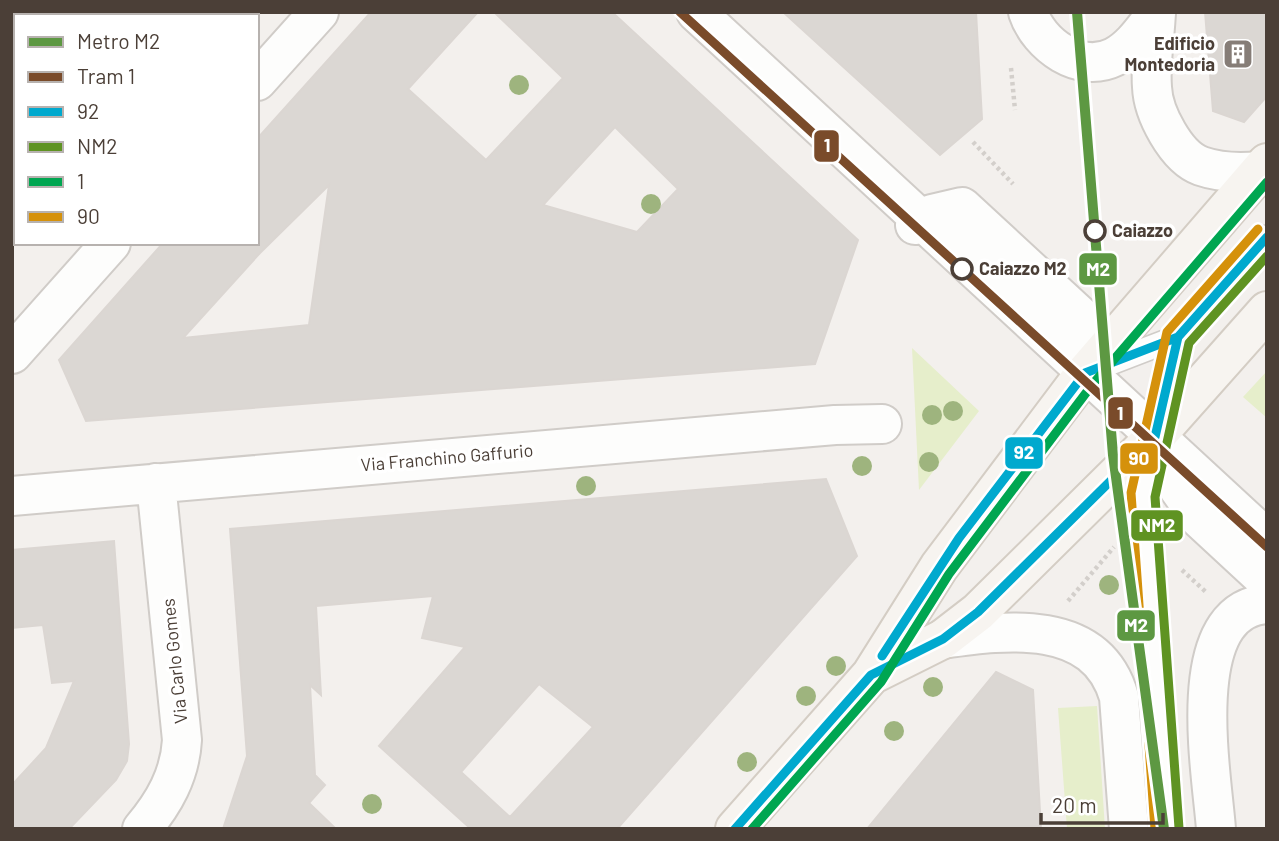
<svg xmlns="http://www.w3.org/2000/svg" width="1279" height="841" font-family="Barlow,sans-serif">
<rect width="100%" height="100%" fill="#f3f0ed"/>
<path fill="#e6eecb" d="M912 348 979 411 919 490Z
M1267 371V418L1243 397Z
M1097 706 1105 829H1067L1058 708Z"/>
<path fill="#dbd7d3" stroke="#dbd6d2" stroke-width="2" fill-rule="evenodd" d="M371 12H478L408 89 486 160 563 78 494 12H612L858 240 815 364 86 421 59 360 163 243H257V139ZM615 127 678 189 637 232 543 205ZM329 185 309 325 183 338 260 253Z
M783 12H976L982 119 940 155Z
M1205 12H1267V96L1244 122 1213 111Z
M826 479 857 556 617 829H471L379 746 465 647 422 638 433 596 316 606 321 695 310 685 315 775 325 785 309 803 336 829H223L247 756 230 529ZM539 684 593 727 510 817 461 772Z
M114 541 129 744 127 761 116 780 69 829H12V785L46 748 74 681 52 683 43 625 12 628V550Z
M996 672 1033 690 1041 829H867Z"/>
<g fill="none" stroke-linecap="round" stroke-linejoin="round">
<g stroke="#d0ccc8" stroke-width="26">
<path id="service" d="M1095 369 1178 337 1267 237
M1167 829 1143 496 1178 337"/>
</g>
<g stroke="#d0ccc8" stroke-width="42">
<path id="minor" d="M696 12 1267 539
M1028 12C1039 45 1080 74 1114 57 1132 48 1144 29 1156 14
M1156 12C1155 37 1150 62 1152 87 1153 113 1176 157 1201 166 1221 173 1240 173 1260 171
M257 81 319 12
M915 225 932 214 962 207 1079 315 1085 373
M12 354 111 243
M1168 464 1179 489 1200 519 1267 581
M12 496 835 425 882 424
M943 639C1006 630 1096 618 1119 697L1129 829
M142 829C164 803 180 775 182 740L156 483
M1216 829C1212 774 1181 609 1267 604"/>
</g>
<g stroke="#d4cdc4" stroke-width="42">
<path id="secondary" d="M871 675 943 639 978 612 1155 437 1267 311
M735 829 871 675 939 567 1082 377 1267 163"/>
</g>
<path stroke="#d3cfcb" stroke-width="4.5" stroke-dasharray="3.5 3.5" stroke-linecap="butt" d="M1011 68 1015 110
M973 142 1013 184
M1182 570 1207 593
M1068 601 1114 547"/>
<use href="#service" stroke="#fdfdfc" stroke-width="23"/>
<use href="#minor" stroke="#fdfdfc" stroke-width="38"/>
<use href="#secondary" stroke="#f7f4f0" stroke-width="38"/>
<g stroke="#fff" stroke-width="14">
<path id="bus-1" d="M882 656 959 538 1085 373 1178 337 1210 301
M735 829 871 675 943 639 978 612 1155 437 1178 337 1267 237"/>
</g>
<g stroke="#fff" stroke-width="14">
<path id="bus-2" d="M1179 828 1155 497 1189 343 1267 256"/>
</g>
<g stroke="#fff" stroke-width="14">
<path id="bus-3" d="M752 829 881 682 949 574 1092 385 1267 182"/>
</g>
<g stroke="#fff" stroke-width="14">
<path id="bus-4" d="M1155 829 1131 493 1167 332 1258 229"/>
</g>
<use href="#bus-1" stroke="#00a9ce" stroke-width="9"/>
<use href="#bus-2" stroke="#5f9322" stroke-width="9"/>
<use href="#bus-3" stroke="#00a651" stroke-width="9"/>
<use href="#bus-4" stroke="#d5910b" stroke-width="9"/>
<g stroke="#fff" stroke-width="14">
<path id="tram-1" d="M680 12 1267 547"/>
</g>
<use href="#tram-1" stroke="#7a4b2a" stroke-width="9"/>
<g stroke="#fff" stroke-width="16">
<path id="metro-1" d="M1077 12 1113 455 1164 829"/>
</g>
<use href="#metro-1" stroke="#5d9842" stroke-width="10"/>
</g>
<g fill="#9eb47e">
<circle cx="519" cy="85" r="10"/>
<circle cx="651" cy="204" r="10"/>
<circle cx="953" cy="411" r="10"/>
<circle cx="932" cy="415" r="10"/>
<circle cx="929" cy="462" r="10"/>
<circle cx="862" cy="466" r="10"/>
<circle cx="586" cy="486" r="10"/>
<circle cx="1109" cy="585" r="10"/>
<circle cx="836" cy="666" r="10"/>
<circle cx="933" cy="687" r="10"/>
<circle cx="806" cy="696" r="10"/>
<circle cx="894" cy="731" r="10"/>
<circle cx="747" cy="762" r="10"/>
<circle cx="372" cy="804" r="10"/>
</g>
<defs>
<g id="building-square" transform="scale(1.575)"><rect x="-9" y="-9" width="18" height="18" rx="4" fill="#867d77" stroke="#fff"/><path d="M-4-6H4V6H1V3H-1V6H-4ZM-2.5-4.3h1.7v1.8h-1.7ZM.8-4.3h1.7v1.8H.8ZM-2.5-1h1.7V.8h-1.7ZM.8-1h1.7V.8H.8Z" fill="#fff"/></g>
</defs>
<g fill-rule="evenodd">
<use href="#building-square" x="1238" y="54"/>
</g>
<g fill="#fff" stroke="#4b3f37" stroke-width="3.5">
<circle cx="1095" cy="231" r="10"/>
<circle cx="962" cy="269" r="10"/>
</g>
<g text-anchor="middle" stroke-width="7" stroke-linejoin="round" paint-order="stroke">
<g font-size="18" font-weight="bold" fill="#4b3f37" stroke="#fff" text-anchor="end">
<text x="1215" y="50">Edificio<tspan x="1215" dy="21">Montedoria</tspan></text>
</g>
<g font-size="18" font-weight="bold" fill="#4b3f37" stroke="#fff" text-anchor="start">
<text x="1112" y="237">Caiazzo</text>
<text x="979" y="275">Caiazzo M2</text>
</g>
<g font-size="18" fill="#4b3f37" stroke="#fff">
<text transform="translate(447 458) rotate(-5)" y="6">Via Franchino Gaffurio</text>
<text transform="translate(175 661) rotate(-96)" y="6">Via Carlo Gomes</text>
</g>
</g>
<g stroke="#fff" stroke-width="2.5">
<rect x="813" y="129" width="27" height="34" rx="7" fill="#7a4b2a"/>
<rect x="1078" y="252" width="40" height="34" rx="7" fill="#5d9842"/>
<rect x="1107" y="396" width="27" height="34" rx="7" fill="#7a4b2a"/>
<rect x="1004" y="436" width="40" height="34" rx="7" fill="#00a9ce"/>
<rect x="1119" y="442" width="40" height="33" rx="7" fill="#d5910b"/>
<rect x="1130" y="509" width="54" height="33" rx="7" fill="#5f9322"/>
<rect x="1116" y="609" width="40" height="33" rx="7" fill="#5d9842"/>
</g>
<g font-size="19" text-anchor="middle" font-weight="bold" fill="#fff">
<text x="827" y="152">1</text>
<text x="1098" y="276">M2</text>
<text x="1120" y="420">1</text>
<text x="1024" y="459">92</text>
<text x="1139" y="465">90</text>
<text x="1157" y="532">NM2</text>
<text x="1136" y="632">M2</text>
</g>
<rect width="1279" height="841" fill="none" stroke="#4b3f37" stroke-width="28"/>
<rect x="14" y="14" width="245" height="231" fill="#ffffff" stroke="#b7b2af" stroke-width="2"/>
<rect x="28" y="37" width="35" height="10" fill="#5d9842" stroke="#b7b2af" stroke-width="2"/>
<text x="77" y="49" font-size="21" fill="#4b3f37">Metro M2</text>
<rect x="28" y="72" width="35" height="10" fill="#7a4b2a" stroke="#b7b2af" stroke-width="2"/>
<text x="77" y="84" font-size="21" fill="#4b3f37">Tram 1</text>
<rect x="28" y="107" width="35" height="10" fill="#00a9ce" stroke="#b7b2af" stroke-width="2"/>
<text x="77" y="119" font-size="21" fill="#4b3f37">92</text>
<rect x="28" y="142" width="35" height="10" fill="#5f9322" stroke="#b7b2af" stroke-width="2"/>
<text x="77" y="154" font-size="21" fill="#4b3f37">NM2</text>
<rect x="28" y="177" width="35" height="10" fill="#00a651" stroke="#b7b2af" stroke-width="2"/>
<text x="77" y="189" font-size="21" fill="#4b3f37">1</text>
<rect x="28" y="212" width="35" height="10" fill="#d5910b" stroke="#b7b2af" stroke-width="2"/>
<text x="77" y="224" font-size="21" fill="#4b3f37">90</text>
<path d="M1041 813v10h122v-10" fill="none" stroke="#4b3f37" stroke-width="3.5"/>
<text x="1052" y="813" font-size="21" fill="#4b3f37" stroke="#ffffff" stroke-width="5" paint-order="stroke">20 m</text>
</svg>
